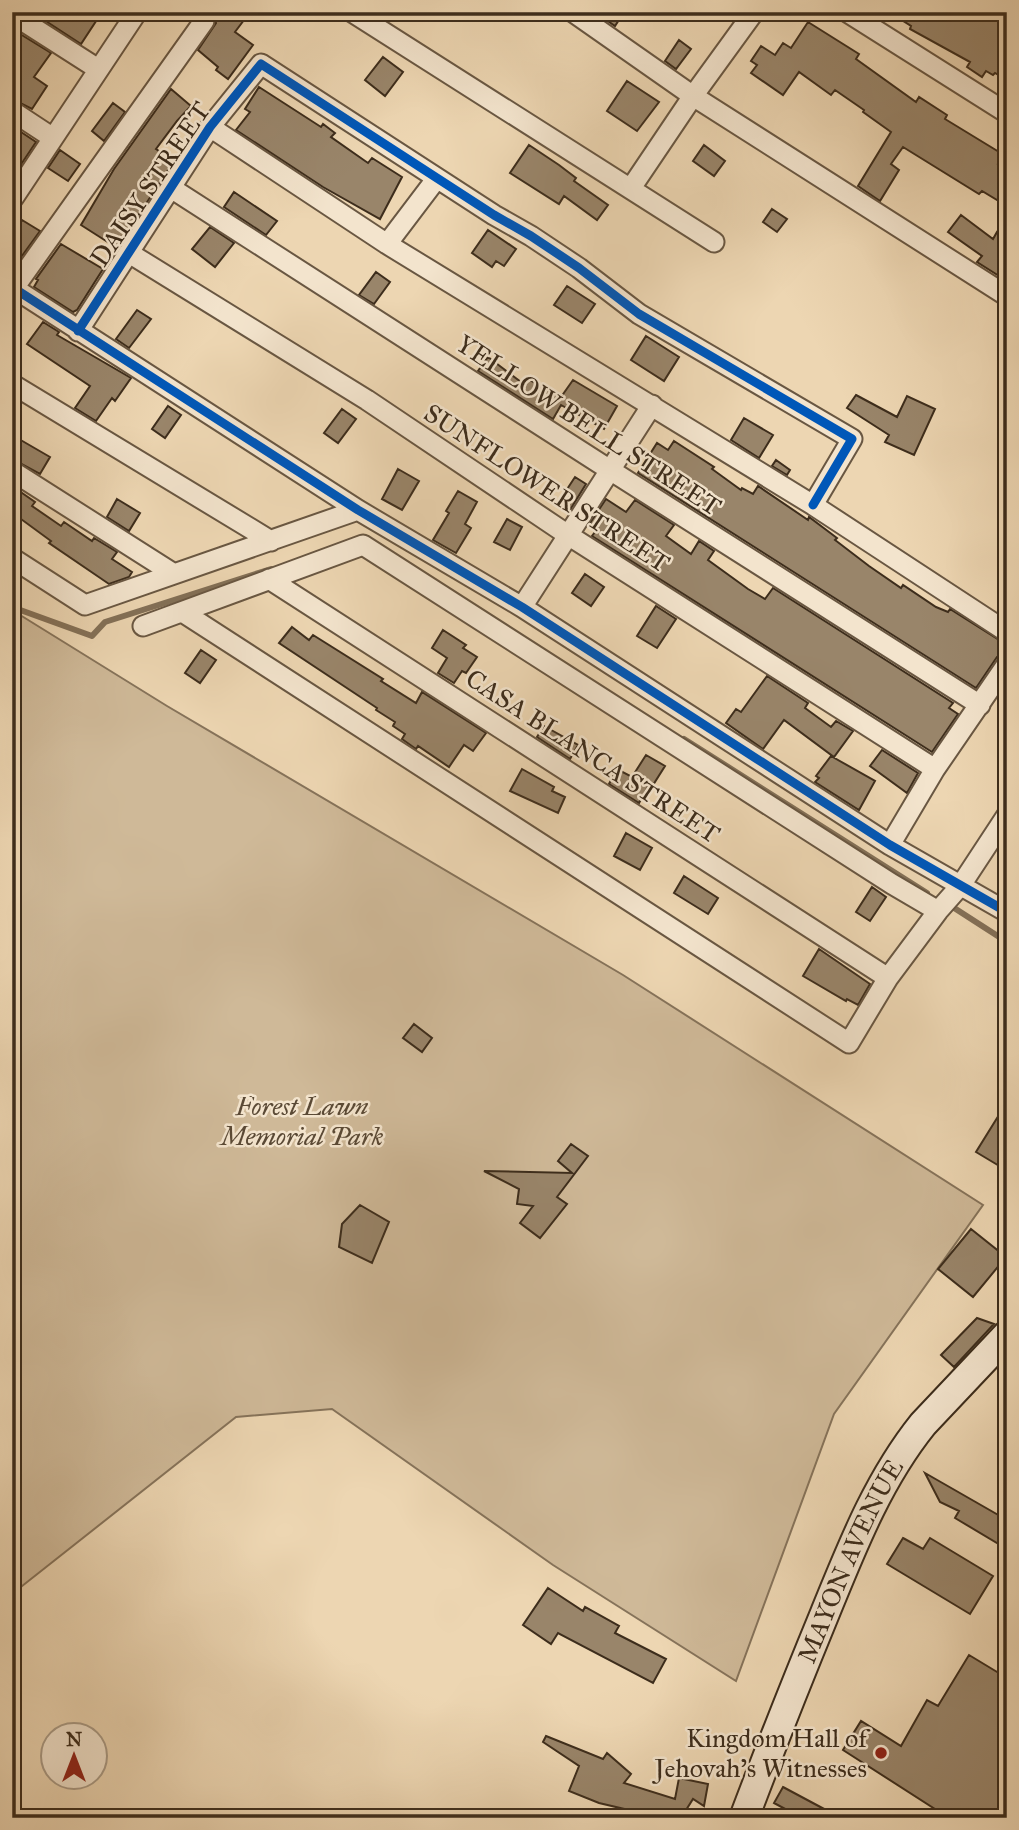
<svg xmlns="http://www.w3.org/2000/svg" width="1019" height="1830" font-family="'IM FELL Great Primer',serif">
<rect width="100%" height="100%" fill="#edd6b2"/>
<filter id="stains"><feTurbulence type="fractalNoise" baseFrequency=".00286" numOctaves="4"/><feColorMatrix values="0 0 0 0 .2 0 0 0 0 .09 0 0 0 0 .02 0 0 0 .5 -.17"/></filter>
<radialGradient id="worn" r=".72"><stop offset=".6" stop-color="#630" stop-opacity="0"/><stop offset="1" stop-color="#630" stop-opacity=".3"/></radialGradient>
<path fill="#cfb998" stroke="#86735a" stroke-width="2" d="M12 610 167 706 623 975 983 1205 834 1414 736 1681 553 1565 332 1409 236 1417 12 1594Z"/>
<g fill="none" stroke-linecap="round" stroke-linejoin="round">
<path stroke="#837057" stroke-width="6" d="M12 607 92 636 105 622 271 569
M684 739 927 893
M948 904 1007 942"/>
</g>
<path fill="#99856a" stroke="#3d2d1c" stroke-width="2" d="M32 12H102L81 44Z
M212 12H250L235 32 253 45 228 79 216 70 218 67 198 50 216 23Z
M595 12H624L615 26Z
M889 12H1007V80L995 73 993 75 986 71 982 77 967 67 970 62 910 29 911 26Z
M808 22 859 54 856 59 916 102 919 97 947 115 945 119 1004 155 998 164 1007 169V206L982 191 979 194 903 147 891 164 899 170 880 201 858 186 891 132 863 112 864 110 835 90 831 95 799 72 783 95 751 73 757 65 751 61 761 46 775 55 783 43 791 48Z
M12 29 51 53 34 77 47 86 32 109 12 99Z
M679 40 691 49 676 69 665 61Z
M383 57 403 72 385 96 365 80Z
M627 81 659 102 637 131 607 111Z
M259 87 321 127 323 124 335 133 331 137 368 163 372 158 402 177 380 219 323 187 236 130 250 112 245 109Z
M171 89 191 106 177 121 156 149 174 161 117 248 81 225 114 169Z
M113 103 125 112 104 141 92 131Z
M12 126 36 142 12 178Z
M529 145 559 165 576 178 574 181 608 205 597 220 564 196 559 204 510 173Z
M704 145 725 161 714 176 693 161Z
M60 150 80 164 68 181 48 168Z
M234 192 277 221 266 235 224 207Z
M772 209 787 219 777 232 763 222Z
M961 215 993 239 997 232 1007 238V281L977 262 982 256 948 232Z
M22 220 40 231 14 267 12 266V236Z
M210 227 234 243 215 267 192 249Z
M488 230 516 249 504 266 496 261 492 267 472 253Z
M61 244 103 269 77 310 73 312 34 287 38 280 36 279Z
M376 272 390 282 374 304 359 295Z
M567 286 595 304 582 323 554 305Z
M137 310 151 319 129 348 116 339Z
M43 322 59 332 57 335 131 378 115 401 112 398 96 421 75 408 90 386 27 344Z
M646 336 679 357 664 381 631 360Z
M488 357 525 385 528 379 561 397 573 380 617 406 604 429 561 405 553 419 478 371Z
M856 395 897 417 907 396 935 409 914 455 885 442 889 435 847 408Z
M168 406 181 415 165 438 152 429Z
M342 409 356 419 338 443 324 433Z
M744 418 773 435 759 458 731 440Z
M12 435 50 457 40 474 12 459Z
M674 441 714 467 712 469 741 490 742 488 753 494 758 486 808 520 809 517 837 538 835 540 869 566 901 588 903 585 936 607 948 612 950 609 1007 645V652L997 657 976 688 638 473 657 443 668 450Z
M776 460 790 470 787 475 772 466Z
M398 469 419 481 402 510 382 499Z
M575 477 586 484 570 510 558 503Z
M12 486 35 502 32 506 61 526 64 522 92 541 94 538 117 552 112 559 132 572 129 577 109 584 49 543 51 541 21 519 12 530Z
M458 491 477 502 465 524 471 528 456 553 433 540 449 513 446 511Z
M117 499 140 513 129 531 107 517Z
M606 499 626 512 635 500 674 525 666 536 691 554 699 541 714 551 708 560 748 589 765 599 773 588 953 703 949 708 958 714 932 752 592 536 598 528 590 523Z
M507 519 522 527 510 550 494 542Z
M585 574 604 587 591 606 572 593Z
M656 606 676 619 657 648 637 636Z
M292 627 309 640 313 635 383 679 381 681 416 703 422 692 486 733 473 751 464 745 449 767 418 746 416 749 402 739 405 734 393 726 395 722 376 710 377 708 279 643Z
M443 630 466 645 463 648 477 657 466 673 462 671 454 683 438 673 447 658 432 648Z
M201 650 216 660 200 683 185 673Z
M767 676 808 703 805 708 831 727 836 721 853 731 834 757 784 720 763 749 726 723 736 709 741 712Z
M544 726 578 745 570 759 537 737Z
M882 750 918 773 907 793 870 766Z
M646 755 665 766 653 785 650 783 639 803 609 784 617 769 632 777Z
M831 756 875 781 859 810 815 782 819 778 816 776Z
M522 769 554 787 552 791 565 797 558 813 510 791Z
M626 833 652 848 640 870 614 856Z
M684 876 718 898 708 914 674 893Z
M872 887 886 897 870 921 856 912Z
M819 949 870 984 858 1005 847 999 846 1001 803 976Z
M414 1024 432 1038 422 1052 403 1038Z
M1007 1102V1158L1001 1167 976 1152Z
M571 1144 588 1156 557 1197 567 1204 540 1238 520 1223 533 1206 517 1204 519 1189 484 1171 572 1173 558 1161Z
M360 1205 389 1222 372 1263 339 1247 342 1224Z
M971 1229 1006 1257 973 1297 938 1269Z
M977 1318 994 1324 954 1367 941 1355Z
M925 1473 1007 1520V1549L955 1518 959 1511 940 1502Z
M903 1538 923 1549 930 1538 993 1576 970 1614 887 1564Z
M548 1588 583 1611 585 1607 619 1626 615 1633 666 1659 653 1683 558 1633 551 1644 523 1625Z
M969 1655 1007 1678V1818H949L843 1750 861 1721 901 1746 927 1700 938 1706Z
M546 1736 603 1759 607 1753 631 1774 624 1783 675 1799 679 1778 708 1784 704 1806 693 1799 681 1818H633L637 1812 599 1803 569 1791 579 1766 543 1742Z
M783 1787 841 1818H802L774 1803Z"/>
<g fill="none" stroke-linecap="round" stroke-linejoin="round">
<g stroke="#695742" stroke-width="23">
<path id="street" d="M352 12 714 242
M573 12 693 96 1007 296
M847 12 1007 113
M12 14 98 69
M12 111 53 138
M210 127 387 244 813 505 1007 632
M171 188 610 470 980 705
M631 188 693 96 754 12
M12 195 14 197 137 12
M387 244 437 178
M129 253 367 400 568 535 935 769
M12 287 358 510 522 607 890 845 1007 912
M14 288 204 21
M78 331 210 127 261 64 494 215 531 236 579 268 639 314 852 439 813 505
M12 384 271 541
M12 471 174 574
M12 558 85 605 358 510
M269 579 888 978
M522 607 652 405
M184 613 849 1043 888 978 938 911 961 885 1007 815
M143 626 363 545 892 884 938 911
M890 845 935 769 1007 664"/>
</g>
<g stroke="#3d2d1c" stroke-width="32">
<g id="secondary">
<path id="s1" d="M744 1818C770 1749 797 1681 825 1613 852 1547 878 1480 923 1424L1007 1335"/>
</g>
</g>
<use href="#street" stroke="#f3e4cd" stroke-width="19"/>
<use href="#secondary" stroke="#f3e4cd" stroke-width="28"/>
<g stroke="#f3e4cd" stroke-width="13">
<path id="cycleway" d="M12 287 358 510 522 607 890 845 1007 912
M78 331 210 127 261 64 494 215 531 236 579 268 639 314 852 439 813 505"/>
</g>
<use href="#cycleway" stroke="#0057b8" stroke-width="9"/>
</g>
<circle fill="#8f2418" stroke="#f3e4cd" stroke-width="2.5" cx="881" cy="1753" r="7"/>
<g text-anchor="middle" stroke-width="5" stroke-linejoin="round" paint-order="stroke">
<g font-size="26" fill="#3d2d1c" stroke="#f3e4cd">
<text transform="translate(150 184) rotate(-56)" y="9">DAISY STREET</text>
<text transform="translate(589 425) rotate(33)" y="9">YELLOW BELL STREET</text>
<text transform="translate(547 488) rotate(33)" y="9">SUNFLOWER STREET</text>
<text transform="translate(593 756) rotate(33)" y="9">CASA BLANCA STREET</text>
<text dy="9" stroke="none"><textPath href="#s1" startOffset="278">MAYON AVENUE</textPath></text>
</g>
<g font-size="26" font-style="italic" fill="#5a4935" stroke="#f3e4cd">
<text x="302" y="1115">Forest Lawn<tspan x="302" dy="30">Memorial Park</tspan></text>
</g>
<g font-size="26" fill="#3d2d1c" stroke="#f3e4cd" text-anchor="end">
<text x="867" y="1747">Kingdom Hall of<tspan x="867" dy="30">Jehovah's Witnesses</tspan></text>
</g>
</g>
<rect width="1019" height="1830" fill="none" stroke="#edd6b2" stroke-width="42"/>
<rect x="14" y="14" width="991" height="1802" fill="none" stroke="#3d2d1c" stroke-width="3.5"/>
<rect x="21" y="21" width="977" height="1788" fill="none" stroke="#3d2d1c" stroke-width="2"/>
<g transform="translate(74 1756)"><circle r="33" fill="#f3e4cd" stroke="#aa9b86" stroke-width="2"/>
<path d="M0-5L12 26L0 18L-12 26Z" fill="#8f2418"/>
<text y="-10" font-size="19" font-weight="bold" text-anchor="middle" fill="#3d2d1c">N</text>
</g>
<rect width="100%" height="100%" filter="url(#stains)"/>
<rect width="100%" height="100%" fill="url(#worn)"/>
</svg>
